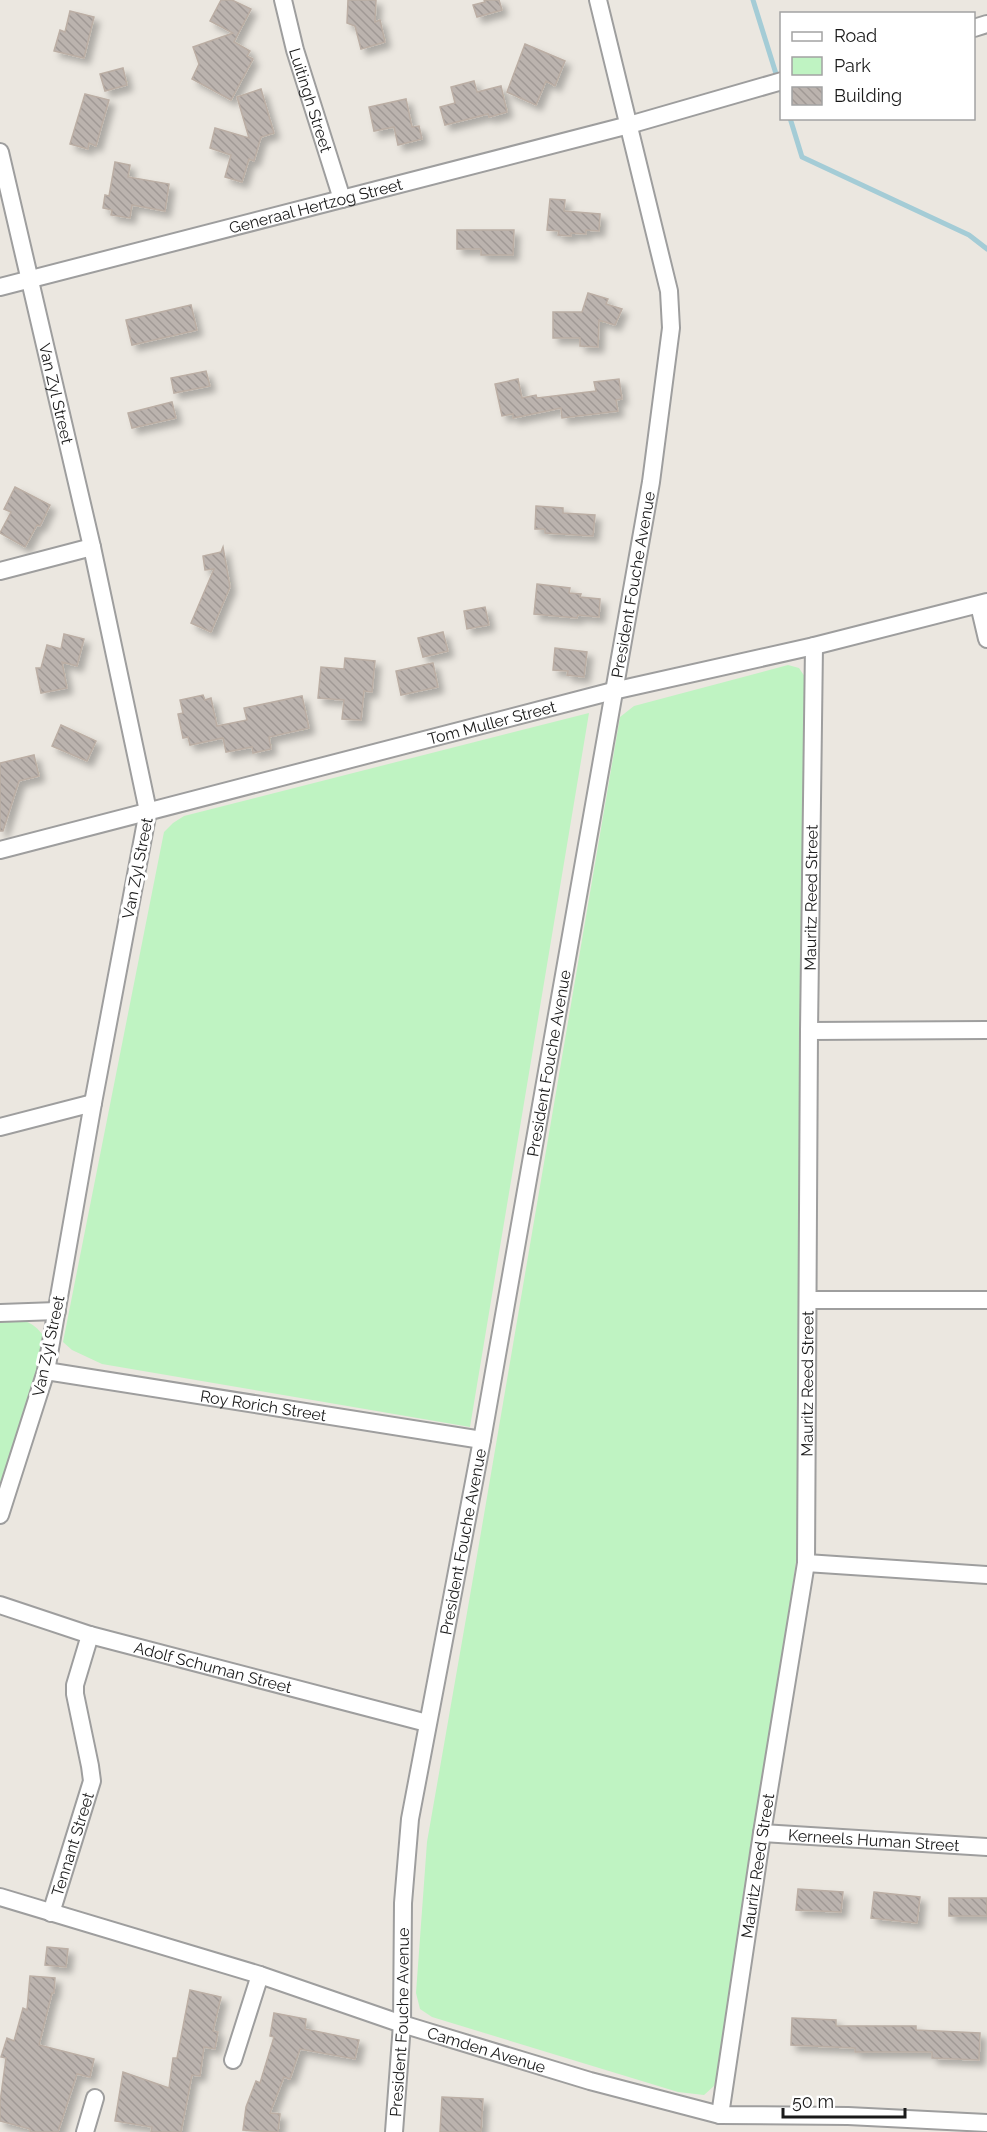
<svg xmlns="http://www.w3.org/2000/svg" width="987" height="2132" font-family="Raleway,sans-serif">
<defs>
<pattern id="building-back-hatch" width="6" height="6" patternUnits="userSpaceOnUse" patternTransform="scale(1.5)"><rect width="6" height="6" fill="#bbb3ae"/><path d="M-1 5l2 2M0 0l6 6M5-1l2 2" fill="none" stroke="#a09995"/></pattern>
<filter id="shadow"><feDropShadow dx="5.5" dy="5.5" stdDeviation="3" flood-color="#0004"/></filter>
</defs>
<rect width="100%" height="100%" fill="#ebe7e0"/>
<path fill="#bff3c2" d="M788 665 799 668 805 677 797 1555 721 2068 714 2086 704 2095 678 2092 432 2017 420 2009 416 1993 427 1842 479 1544 620 717 634 706Z
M589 713 470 1427 102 1364 72 1350 63 1342 164 832 173 823 184 816Z
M0 1320C20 1320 30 1318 43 1335L37 1374 0 1487Z"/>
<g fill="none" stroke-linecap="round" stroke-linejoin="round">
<path stroke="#a4ccd6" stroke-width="5" d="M753 0 782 93
M790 118 802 157 969 235 987 249"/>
</g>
<path fill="url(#building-back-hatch)" stroke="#bbaea4" stroke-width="1.5" filter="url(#shadow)" d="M221 0H232L251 9 234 42 250 51 247 56 253 59 231 100 192 79 199 64 193 47 233 33 210 21Z
M348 0H376L375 22 380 20 385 42 361 49 355 26 347 23Z
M484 0H499L502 10 477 17 473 5 485 2Z
M70 11 94 17 84 58 54 51 60 30 65 32Z
M525 44 565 61 555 86 546 81 536 105 507 92Z
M123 68 127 85 105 91 100 74Z
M474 81 477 92 501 86 507 112 489 117 488 114 445 125 440 107 455 103 451 87Z
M261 89 274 133 261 137 254 161 249 159 242 182 225 177 231 155 210 148 215 128 249 138 237 97Z
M85 94 109 100 96 146 89 143 88 149 70 144Z
M406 99 412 127 419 126 422 139 398 145 394 127 374 131 369 107Z
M115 162 130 165 128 177 169 184 165 211 132 205 130 218 111 215 112 210 103 208 105 195 109 196Z
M550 199 565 200 564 211 600 214 599 231 586 230V234L571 233V236L558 235 559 231 547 230Z
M457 230H514L513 255H481V249H457Z
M588 293 608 299 606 304 622 309 615 325 599 320 598 347 580 346V338H553V312H582Z
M191 305 197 330 132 345 126 320Z
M206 371 210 386 174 393 171 378Z
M518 379 522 398 536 395 537 398 596 391 594 382 619 379 622 399 616 400 618 411 562 418 561 408 513 418V414L502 416 495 384Z
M172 402 176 418 132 428 128 413Z
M15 487 50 505 40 526 37 525 25 547 0 533 11 512 4 509Z
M536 506 563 508V513L595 515 593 536 545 533V529H535Z
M223 547 230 587 211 632 191 623 214 569 205 570 203 556 221 552Z
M537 584 570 588 569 593 581 594 580 597 600 599 599 617 578 615 577 618 534 614Z
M485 607 489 625 467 629 464 611Z
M443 632 448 651 423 657 418 638Z
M64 634 84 639 77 666 62 662 67 688 41 693 36 668H41L47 645 61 649Z
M555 648 587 652 584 677 567 675 568 671 553 670Z
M345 658 375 661 372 692 364 691 361 720 342 719 344 700 318 698 321 667 344 669Z
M433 663 438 687 401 695 396 671Z
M203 695 205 700 211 698 217 726 247 720 244 708 302 696 309 728 269 737 271 749 253 753 252 747 226 752 223 738 190 745 188 737 183 738 178 714 183 713 180 700Z
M61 725 96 741 87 761 52 746Z
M34 755 39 776 19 781 3 831H0V763Z
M798 1889 843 1892 841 1912 796 1910Z
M874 1892 920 1897 917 1923 871 1918Z
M949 1898H987V1916H949Z
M47 1947 68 1949 66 1967 45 1965Z
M30 1976 55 1978 54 1993H52L39 2045 94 2059 90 2077 77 2074 58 2132H30V2129L0 2121V2102L6 2058 1 2057 7 2038 14 2041 23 2008 27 2010Z
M190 1990 221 1997 213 2031 218 2032 215 2049 204 2047 200 2076 192 2075 181 2132H151L152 2127 115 2121 123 2072 169 2088 173 2058H177Z
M274 2013 306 2019 305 2029 359 2040 355 2059 300 2049 290 2079 284 2077 270 2113 280 2114 278 2132 243 2130 246 2107 256 2081 260 2083 274 2037 270 2036Z
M792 2018 836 2020V2026H916V2030L980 2033 979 2060 932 2058V2052H855V2048L791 2045Z
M442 2097 483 2099 481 2132H440Z"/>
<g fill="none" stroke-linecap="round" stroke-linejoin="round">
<g stroke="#9e9e9e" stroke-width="20">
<g id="minor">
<path id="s1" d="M283 0 295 50 342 199"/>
<path d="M974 28 987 24"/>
<path id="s2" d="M0 152 92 547 148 811 93 1103 46 1371 0 1515"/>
<path id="s3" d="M0 287 629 125 782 81"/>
<path d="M0 571 92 547"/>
<path d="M979 605 987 639"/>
<path id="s4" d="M0 850 613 691 814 646 987 602"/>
<path d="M809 1031 987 1030"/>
<path d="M0 1127 93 1103"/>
<path d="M808 1300H987"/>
<path d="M0 1313 57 1311"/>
<path id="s5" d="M46 1371 482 1440"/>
<path d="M806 1563 987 1575"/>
<path id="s6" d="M0 1605 90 1635 427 1723"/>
<path id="s7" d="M762 1833 987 1847"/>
<path id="s8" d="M0 1897 260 1975 402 2024 590 2081 720 2115 848 2116 987 2123"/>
<path id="s9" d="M51 1913 92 1781 90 1766 75 1694V1685L90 1635"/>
<path d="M233 2060 260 1975"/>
<path id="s10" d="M720 2115 762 1833 806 1563 809 1031 814 646"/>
<path d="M85 2132 95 2098"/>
<path id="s11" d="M394 2132 402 2024 403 1903 410 1819 482 1440 651 482 671 328 669 291 598 0"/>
</g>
</g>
<use href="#minor" stroke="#fff" stroke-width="16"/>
</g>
<g text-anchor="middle" stroke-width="6" stroke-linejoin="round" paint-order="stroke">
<g font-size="16" fill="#1a1a1a" stroke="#fff">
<text dy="6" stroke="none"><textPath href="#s1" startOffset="104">Luitingh Street</textPath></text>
<text dy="6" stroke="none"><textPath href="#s3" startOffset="326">Generaal Hertzog Street</textPath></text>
<text dy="6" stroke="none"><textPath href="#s2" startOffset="248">Van Zyl Street</textPath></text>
<text dy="6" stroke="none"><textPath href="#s11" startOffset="1568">President Fouche Avenue</textPath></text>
<text dy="6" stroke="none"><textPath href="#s4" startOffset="508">Tom Muller Street</textPath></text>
<text transform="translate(137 868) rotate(-79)" y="6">Van Zyl Street</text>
<text dy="6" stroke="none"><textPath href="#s10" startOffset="1224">Mauritz Reed Street</textPath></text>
<text dy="6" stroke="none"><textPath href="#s11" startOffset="1082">President Fouche Avenue</textPath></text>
<text transform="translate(48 1346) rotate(-78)" y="6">Van Zyl Street</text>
<text dy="6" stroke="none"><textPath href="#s10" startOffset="738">Mauritz Reed Street</textPath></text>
<text dy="6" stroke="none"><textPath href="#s5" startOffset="220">Roy Rorich Street</textPath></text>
<text dy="6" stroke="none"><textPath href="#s11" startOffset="596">President Fouche Avenue</textPath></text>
<text dy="6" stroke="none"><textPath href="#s6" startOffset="222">Adolf Schuman Street</textPath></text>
<text dy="6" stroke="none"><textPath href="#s7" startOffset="112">Kerneels Human Street</textPath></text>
<text dy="6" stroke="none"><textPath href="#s9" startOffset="72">Tennant Street</textPath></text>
<text dy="6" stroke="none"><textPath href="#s10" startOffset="252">Mauritz Reed Street</textPath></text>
<text dy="6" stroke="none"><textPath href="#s11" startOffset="110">President Fouche Avenue</textPath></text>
<text dy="6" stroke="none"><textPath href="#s8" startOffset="510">Camden Avenue</textPath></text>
</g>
</g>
<rect x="780" y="12" width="195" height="108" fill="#ffffff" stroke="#a3a3a3" stroke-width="1.5"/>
<rect x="792" y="32" width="30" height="9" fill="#ffffff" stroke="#a3a3a3" stroke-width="1.5"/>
<text x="834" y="42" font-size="18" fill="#1a1a1a">Road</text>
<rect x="792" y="57" width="30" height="18" fill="#bff3c2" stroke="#a3a3a3" stroke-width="1.5"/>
<text x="834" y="72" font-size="18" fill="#1a1a1a">Park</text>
<rect x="792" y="87" width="30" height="18" fill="url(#building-back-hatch)" stroke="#a3a3a3" stroke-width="1.5"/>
<text x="834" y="102" font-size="18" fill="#1a1a1a">Building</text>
<path d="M783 2108v9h122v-9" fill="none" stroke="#1a1a1a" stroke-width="3"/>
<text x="792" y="2108" font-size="18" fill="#1a1a1a" stroke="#ffffff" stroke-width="4.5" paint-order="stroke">50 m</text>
</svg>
